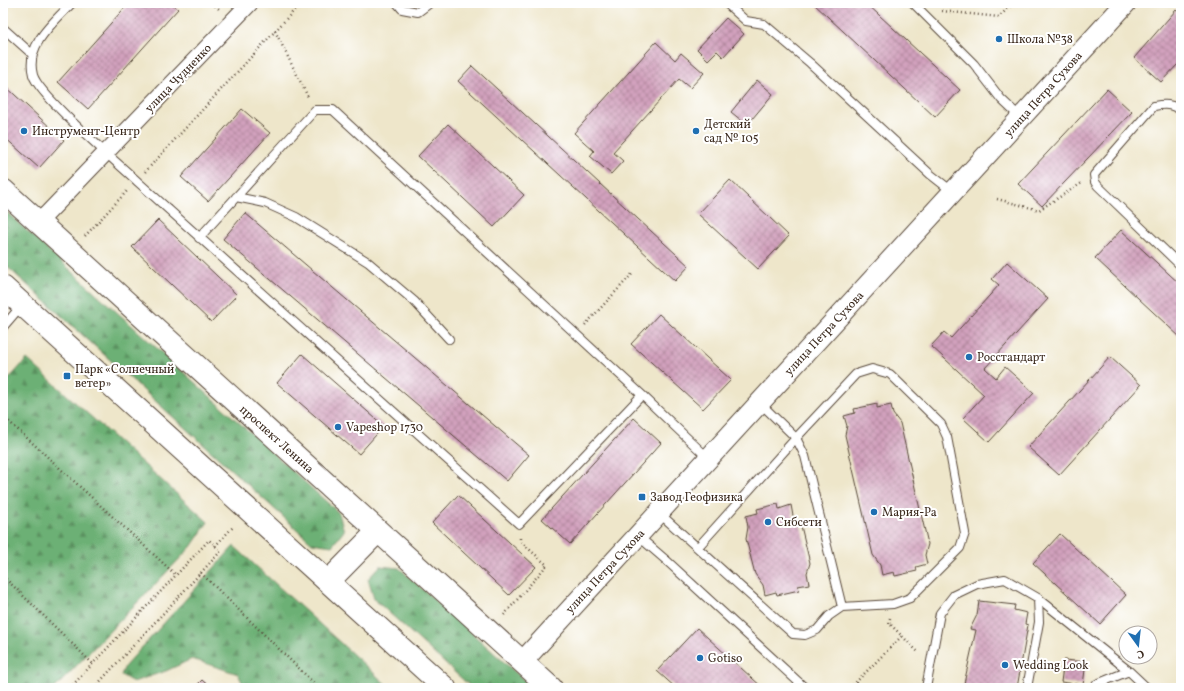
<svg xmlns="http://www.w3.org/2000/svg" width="1184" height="691" font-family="Vollkorn,serif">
<defs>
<pattern id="forest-firs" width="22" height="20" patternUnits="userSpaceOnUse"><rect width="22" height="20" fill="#6cb074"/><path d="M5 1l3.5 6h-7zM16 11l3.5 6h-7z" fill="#5a8f5f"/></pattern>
<pattern id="building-cross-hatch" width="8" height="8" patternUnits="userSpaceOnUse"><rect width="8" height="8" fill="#d2a1bd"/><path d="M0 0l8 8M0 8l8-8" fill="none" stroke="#ac8399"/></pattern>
</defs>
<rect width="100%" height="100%" fill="#fff"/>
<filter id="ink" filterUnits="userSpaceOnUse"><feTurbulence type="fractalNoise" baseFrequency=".025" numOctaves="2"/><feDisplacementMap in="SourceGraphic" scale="8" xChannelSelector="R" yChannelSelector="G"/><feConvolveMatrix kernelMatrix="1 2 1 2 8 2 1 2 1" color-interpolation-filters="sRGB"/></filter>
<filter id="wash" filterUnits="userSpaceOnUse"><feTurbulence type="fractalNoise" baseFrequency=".012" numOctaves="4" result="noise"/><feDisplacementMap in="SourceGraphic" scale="16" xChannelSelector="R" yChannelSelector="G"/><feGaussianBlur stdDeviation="0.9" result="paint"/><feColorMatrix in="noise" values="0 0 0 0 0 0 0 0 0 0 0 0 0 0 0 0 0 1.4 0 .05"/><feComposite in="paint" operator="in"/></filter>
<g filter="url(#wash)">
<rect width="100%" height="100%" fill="#eee6ca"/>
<path fill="url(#forest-firs)" stroke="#546d49" d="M3 209 339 513 344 531 332 546 312 543 3 263Z
M27 359 208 522 191 547 55 688H3V385Z
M234 546 390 688H245L238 674 192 659 166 671 133 682 121 675 125 666Z
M380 566 399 568 533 688H472L374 599 368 579Z"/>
<g id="blocks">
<path fill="url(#building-cross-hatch)" d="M129 3H171L178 9 88 109 58 82Z
M813 3H866L960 90 935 117Z
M1176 10 1181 15V65L1179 63 1161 82 1134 58Z
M726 18 744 34 723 57 717 51 708 60 697 49Z
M656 42 675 60 681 53 704 73 690 88 679 79 613 152 623 161 611 174 590 156 594 151 574 133Z
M472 66 689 266 675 281 458 81Z
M757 80 773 94 747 125 731 112Z
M3 84 64 140 39 168 3 136Z
M1107 89 1132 112 1042 206 1018 184Z
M242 109 270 133 208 201 181 177Z
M448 124 524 195 494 227 418 156Z
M730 180 789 236 758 269 698 214Z
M245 213 529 455 507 481 223 239Z
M158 220 237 295 211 322 132 247Z
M1121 230 1181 285V338L1095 258Z
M1007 262 1048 299 985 368 996 378 1005 367 1034 393 989 442 963 418 984 395 931 346 944 332 951 338 999 285 992 279Z
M659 314 731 380 703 409 631 344Z
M302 354 384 426 359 454 277 383Z
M1110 357 1141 385 1059 475 1028 447Z
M877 404V408L891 405 893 414 900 423 928 544 925 555 927 564 916 567 917 571 895 576 894 572 882 575 880 565 873 555 845 435 847 426 844 416 855 413 854 409Z
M634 418 661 443 570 544 542 519Z
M458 495 536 567 509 595 432 523Z
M778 504 779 509 791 505 793 516 801 526 810 563 807 573 809 584 798 586 799 590 777 595 776 592 765 595 763 585 755 574 746 539 748 527 746 516 758 513 757 509Z
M1060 534 1126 595 1100 624 1033 563Z
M979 601 1015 605 1014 610 1027 613 1025 624 1028 625 1017 688H963L976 630 970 629 977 615Z
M697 628 763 688H676L657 671Z
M1064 660 1086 662 1083 685 1061 682Z
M202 680 211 688H194Z"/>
</g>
</g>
<g filter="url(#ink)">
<use href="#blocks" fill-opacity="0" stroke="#564638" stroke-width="1"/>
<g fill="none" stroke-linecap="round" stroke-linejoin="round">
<g stroke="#564638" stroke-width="10">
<path id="service" d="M72 3C53 23 25 45 33 75 39 96 119 164 138 182 265 297 392 410 519 524L642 395
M397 3 402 9 418 12 430 3
M726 3 746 21 764 24 810 63 930 174 953 192
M913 3 974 64 1001 99 1020 117
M3 28 32 54
M1181 110C1171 104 1165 104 1154 106L1094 175 1095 182 1098 186 1181 266
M236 197 265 203 296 217 368 262 414 301 449 339
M199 238 315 110H333L642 395 708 458
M3 327 22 305
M760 403 796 438 805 456 842 607
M659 513 793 634 805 635 817 630 829 616 842 607 893 604 910 598 960 548 965 533 947 437 941 424 890 374 872 369 856 374 796 438 698 547
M638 536 667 561 805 688
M1038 598 1129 671
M926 688 940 613 954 595 977 584 1005 579 1038 598 1039 622 1027 688
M1094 688 1097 684 1129 671 1147 688"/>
</g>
<g stroke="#564638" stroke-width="18">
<path id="minor" d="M39 222 250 3"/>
</g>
<g stroke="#564638" stroke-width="22">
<path id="tertiary" d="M522 662 1126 3"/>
</g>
<g stroke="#564638" stroke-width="24">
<path id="primary" d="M3 190 551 688
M3 287 445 688
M328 582 378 531"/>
</g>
<path stroke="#564638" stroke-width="2.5" stroke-dasharray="1 3" stroke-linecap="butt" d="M212 3 219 9
M942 11 999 17 1013 3
M275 31 309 99
M145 172 301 3
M997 199 1039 210 1082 183
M85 236 127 191
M585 325 633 273
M3 416 176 575
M215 546 234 526
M201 573 319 688
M3 576 93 664
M504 615 547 565 520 541V538
M890 618 889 623 919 653
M70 688 209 540 221 551 94 688
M850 688 902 636"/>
<use href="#service" stroke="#fff" stroke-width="8"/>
<use href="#minor" stroke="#fff" stroke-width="16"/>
<use href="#tertiary" stroke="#fff" stroke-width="20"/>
<use href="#primary" stroke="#fff" stroke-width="22"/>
</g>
</g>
<g fill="#1f6fb2" stroke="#fff" stroke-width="1.5">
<circle cx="999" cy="39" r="4"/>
<circle cx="24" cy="131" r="4"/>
<circle cx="696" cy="131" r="4"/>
<circle cx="969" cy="357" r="4"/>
<rect x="63" y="372" width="8" height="8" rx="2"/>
<circle cx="338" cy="427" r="4"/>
<rect x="638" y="493" width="8" height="8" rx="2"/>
<circle cx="874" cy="512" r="4"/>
<circle cx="768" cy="522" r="4"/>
<circle cx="700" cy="658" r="4"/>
<circle cx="1005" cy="665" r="4"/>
</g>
<g text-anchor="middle" stroke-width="4" stroke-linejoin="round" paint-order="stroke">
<g font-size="12" fill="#3b2a1e" stroke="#fff" text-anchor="start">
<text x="1007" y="43">Школа №38</text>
<text x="704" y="128">Детский<tspan x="704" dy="14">сад № 105</tspan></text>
<text x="32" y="135">Инструмент-Центр</text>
<text x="977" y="361">Росстандарт</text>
<text x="75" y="373">Парк «Солнечный<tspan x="75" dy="14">ветер»</tspan></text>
<text x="346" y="431">Vapeshop 1730</text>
<text x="650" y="501">Завод Геофизика</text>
<text x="882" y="516">Мария-Ра</text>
<text x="776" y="526">Сибсети</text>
<text x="708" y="662">Gotiso</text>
<text x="1013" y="669">Wedding Look</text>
</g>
<g font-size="12" fill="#3b2a1e" stroke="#fff">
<text transform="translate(178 78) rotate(-46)" y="4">улица Чудненко</text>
<text transform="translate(1043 94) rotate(-48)" y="4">улица Петра Сухова</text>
<text transform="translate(824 333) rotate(-47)" y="4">улица Петра Сухова</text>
<text transform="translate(277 439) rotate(42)" y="4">проспект Ленина</text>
<text transform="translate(605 571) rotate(-47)" y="4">улица Петра Сухова</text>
</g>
</g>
<rect width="1184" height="691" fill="none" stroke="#fff" stroke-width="16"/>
<g transform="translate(1138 645) rotate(165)"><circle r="19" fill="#ffffff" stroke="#b1aaa5"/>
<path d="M0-3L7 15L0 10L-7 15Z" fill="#1f6fb2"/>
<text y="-6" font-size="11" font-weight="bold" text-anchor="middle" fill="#3b2a1e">С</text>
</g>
</svg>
